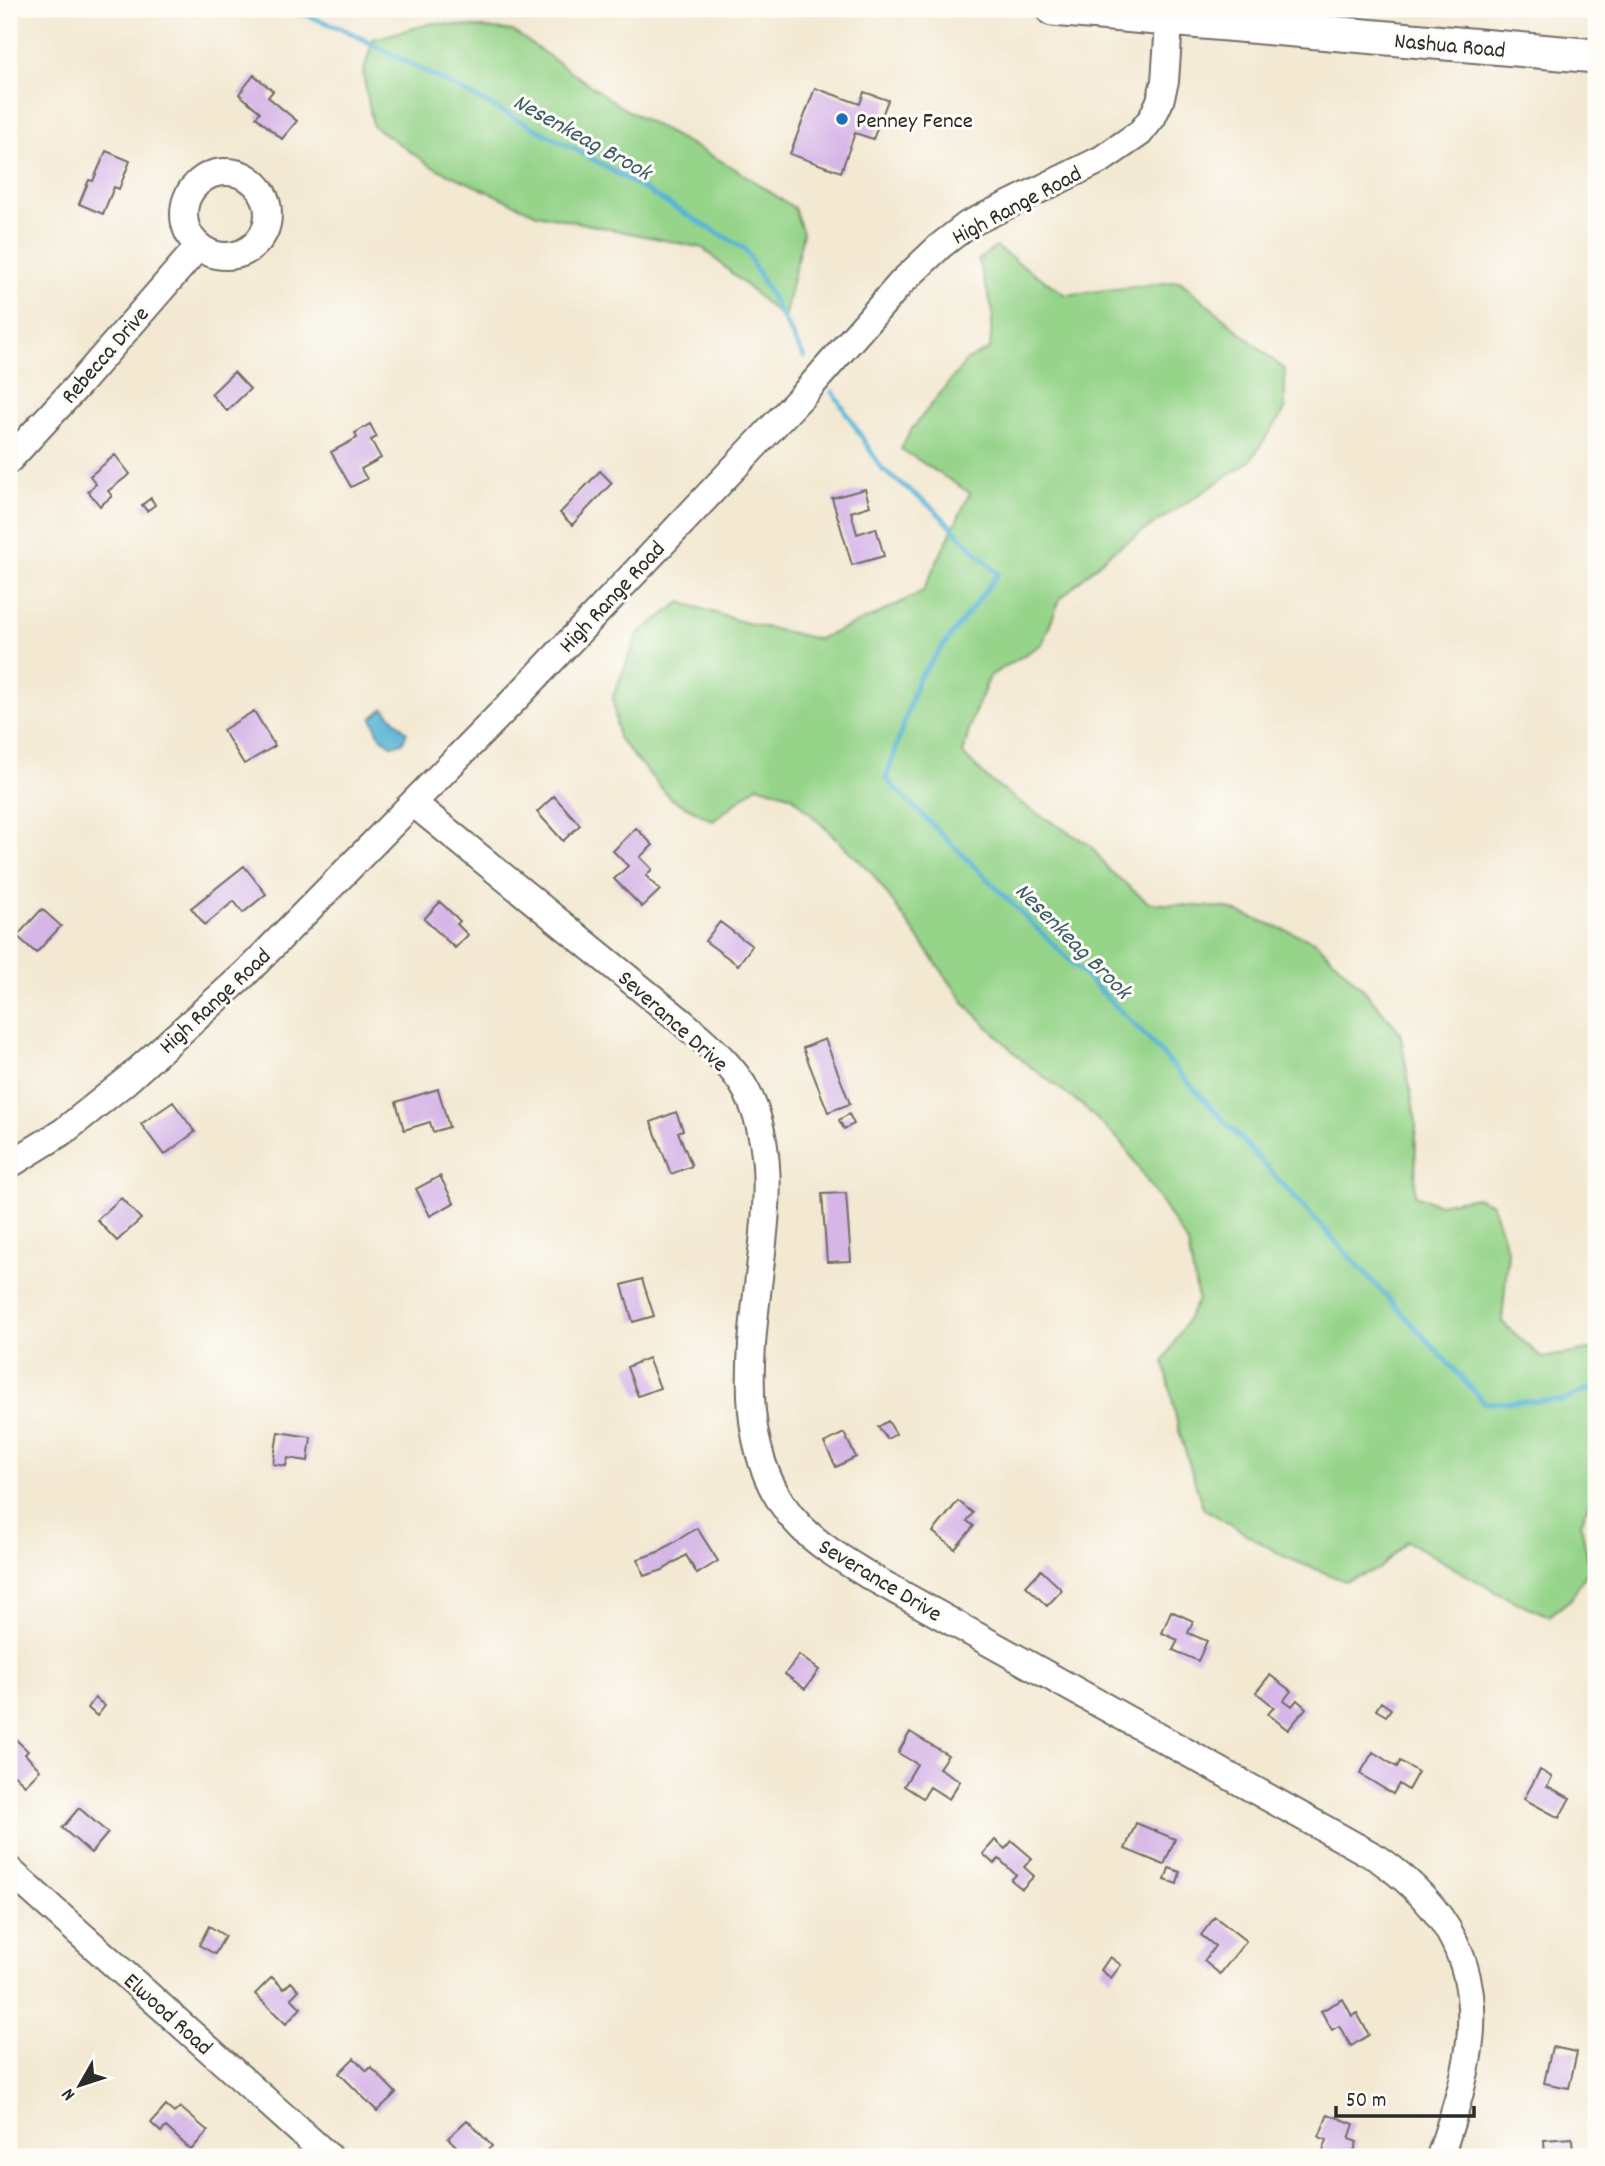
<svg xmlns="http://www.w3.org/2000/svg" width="1605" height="2166" font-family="Dekko,sans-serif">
<rect width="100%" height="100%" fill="#fdfcf7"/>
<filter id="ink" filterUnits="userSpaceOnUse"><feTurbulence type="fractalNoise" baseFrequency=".0143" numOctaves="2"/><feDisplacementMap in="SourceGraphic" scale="14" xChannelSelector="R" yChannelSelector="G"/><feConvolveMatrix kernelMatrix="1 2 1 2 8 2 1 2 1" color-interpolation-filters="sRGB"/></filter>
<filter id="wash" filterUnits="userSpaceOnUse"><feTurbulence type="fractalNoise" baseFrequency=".00686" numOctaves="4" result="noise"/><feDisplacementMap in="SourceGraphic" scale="28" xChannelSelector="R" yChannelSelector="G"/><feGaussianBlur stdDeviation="1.57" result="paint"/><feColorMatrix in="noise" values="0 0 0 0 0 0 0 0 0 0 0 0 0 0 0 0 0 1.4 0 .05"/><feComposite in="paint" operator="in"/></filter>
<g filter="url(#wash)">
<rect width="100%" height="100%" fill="#f3e8d1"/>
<path fill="#96d48a" stroke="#60805a" stroke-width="2" d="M433 23 513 31 621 107 734 168 794 208 803 233 784 319 703 248 537 214 431 166 373 126 363 74 373 39Z
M996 247 1066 295 1180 281 1285 370V410L1250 461 1110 553 1060 599 1042 644 990 676 972 719 963 754 988 779 1028 808 1090 845 1110 871 1149 903 1226 908 1315 941 1365 991 1400 1032 1416 1122 1415 1195 1439 1204 1476 1197 1492 1204 1508 1252 1502 1322 1542 1358 1596 1349V1483L1581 1524 1589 1567 1571 1599 1549 1616 1503 1596 1407 1541 1379 1569 1345 1581 1285 1557 1203 1508 1179 1431 1164 1361 1198 1300 1188 1244 1123 1144 1083 1106 1023 1061 967 1006 871 872 792 796 758 785 713 821 670 798 618 738 613 697 638 634 681 602 746 623 818 639 872 617 923 591 970 493 901 449 911 430 967 360 990 349 993 311 978 260Z"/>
<path fill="#57b4d5" stroke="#417080" stroke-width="2" d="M384 708 407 733 402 743 391 745 379 735 372 718Z"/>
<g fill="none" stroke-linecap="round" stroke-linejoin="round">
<path stroke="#57b4d5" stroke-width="5" d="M290 9 345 30 577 150 745 249 804 357
M833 392 882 469 934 509 998 574 918 679 886 779 1140 1030 1485 1403 1564 1400 1596 1386"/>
</g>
<g id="blocks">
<path fill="#d6b5e7" d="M254 75 273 91 268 97 297 121 282 139 256 117 260 112 239 94Z
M815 88 860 104 864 92 888 100 873 139 855 133 841 172 790 154Z
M106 151 130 161 119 189 114 187 103 214 79 204 89 180 93 181Z
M234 372 250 389 227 411 211 394Z
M370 424 377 437 371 440 381 458 361 469 367 479 351 487 331 452 357 438 355 433Z
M115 455 130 474 108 491 112 496 100 506 88 491 96 484 90 476Z
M600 471 612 483 572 525 560 513Z
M865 489 870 506 851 512 857 534 876 528 884 556 852 565 832 498Z
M151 498 155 505 147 511 142 505Z
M254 711 275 746 244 764 223 730Z
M554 796 580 825 563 841 537 812Z
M636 828 653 845 640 857 652 869 646 876 660 890 642 907 614 879 628 866 613 851Z
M244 866 266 894 243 913 234 901 205 925 191 908Z
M440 902 460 921 457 924 468 935 455 948 424 919Z
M42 909 61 926 36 953 17 936Z
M720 922 752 946 738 965 705 941Z
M825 1039 850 1104 828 1112 803 1048Z
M438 1089 449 1127 433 1132 430 1122 404 1130 396 1102Z
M173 1102 195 1132 164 1155 141 1124Z
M676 1112 683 1130 678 1132 692 1166 671 1174 651 1122Z
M849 1114 854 1124 844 1129 839 1120Z
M440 1176 454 1203 430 1216 416 1189Z
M846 1193 851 1261 827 1262 822 1194Z
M121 1198 141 1219 117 1241 97 1220Z
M642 1279 654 1316 633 1322 622 1285Z
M648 1358 660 1388 638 1396 627 1367Z
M888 1421 896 1434 887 1439 878 1427Z
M278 1432 311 1437 308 1461 288 1458 286 1466 273 1464Z
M844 1433 856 1457 836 1467 824 1443Z
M958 1501 973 1513 967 1521 974 1526 955 1549 933 1532Z
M697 1528 718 1561 697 1574 686 1555 663 1570 644 1576 638 1559 658 1552Z
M1041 1570 1062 1590 1047 1606 1026 1586Z
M1171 1611 1193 1621 1188 1633 1207 1641 1198 1661 1173 1650 1178 1640 1162 1633Z
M799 1655 819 1670 805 1689 785 1674Z
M1270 1675 1291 1691 1284 1700 1292 1706 1297 1700 1306 1708 1288 1730 1268 1714 1274 1707 1256 1692Z
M95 1698 105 1706 97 1716 88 1708Z
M1381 1702 1391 1709 1386 1716 1376 1710Z
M910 1732 948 1755 939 1768 960 1781 949 1799 930 1787 923 1798 904 1786 917 1764 898 1753Z
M9 1733 28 1751 25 1754 40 1770 25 1785 9 1770Z
M1373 1752 1397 1767 1400 1761 1418 1772 1408 1790 1399 1784 1393 1794 1360 1774Z
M1540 1770 1552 1777 1547 1786 1570 1798 1559 1818 1524 1799Z
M79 1808 108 1833 91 1853 62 1828Z
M1136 1823 1175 1839 1164 1865 1125 1849Z
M995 1840 1005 1849 1012 1841 1032 1858 1024 1867 1034 1876 1022 1889 1011 1880 1016 1875 999 1859 994 1864 983 1854Z
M1169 1868 1180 1872 1177 1884 1165 1880Z
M1215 1917 1246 1941 1220 1974 1204 1961 1215 1946 1201 1935Z
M209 1926 225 1936 215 1954 199 1945Z
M1110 1957 1121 1965 1111 1978 1101 1970Z
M272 1977 284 1989 291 1982 299 1990 291 1998 301 2008 286 2024 255 1994Z
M1343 1999 1352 2016 1357 2013 1369 2035 1351 2046 1339 2026 1332 2030 1321 2011Z
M1552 2047 1577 2052 1569 2088 1544 2083Z
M354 2058 367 2071 371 2067 396 2093 377 2111 339 2073Z
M166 2106 174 2113 180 2107 208 2131 191 2150 166 2127 161 2132 151 2123Z
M1328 2114 1354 2124 1349 2139 1357 2142 1352 2157 1321 2156 1327 2140 1319 2137Z
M467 2120 492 2146 481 2157H467L448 2138Z
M1572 2138 1573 2157H1545L1544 2140Z"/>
</g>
</g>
<g filter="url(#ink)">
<use href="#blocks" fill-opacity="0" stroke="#716d65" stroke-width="2"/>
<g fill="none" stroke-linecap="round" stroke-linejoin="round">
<g stroke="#716d65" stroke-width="30">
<path id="minor" d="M184 214a42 42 0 1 1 84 0a42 42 0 1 1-84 0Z
M9 460 80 383 199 246
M413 803 682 1022C705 1042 733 1065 747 1092 769 1135 769 1185 764 1233 755 1328 725 1452 802 1528 822 1548 847 1562 871 1577L1379 1859C1446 1906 1481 1965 1469 2049 1464 2086 1451 2122 1440 2157
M9 1165 64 1131 125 1082 245 974 518 696 803 395 901 283 940 246 967 225 1102 159 1140 133 1152 118 1160 101 1165 81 1170 9
M9 1870 329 2157"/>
</g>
<g stroke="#716d65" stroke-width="37">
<path id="major" d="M1053 9 1596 56"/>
</g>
<use href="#minor" stroke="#fff" stroke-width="26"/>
<use href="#major" stroke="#fff" stroke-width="33"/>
</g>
</g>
<circle fill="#1f6fb2" stroke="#fdfcf7" stroke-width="2.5" cx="842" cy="119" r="7"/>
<g text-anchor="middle" stroke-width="6" stroke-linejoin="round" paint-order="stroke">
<g font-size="23" fill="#2b2b2b" stroke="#fdfcf7">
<text transform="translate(1450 44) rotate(5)" y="8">Nashua Road</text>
<text transform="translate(1016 204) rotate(-28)" y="8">High Range Road</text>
<text transform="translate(104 354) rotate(-49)" y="8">Rebecca Drive</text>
<text transform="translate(611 596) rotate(-47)" y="8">High Range Road</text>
<text transform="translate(214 1000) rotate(-43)" y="8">High Range Road</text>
<text transform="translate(674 1020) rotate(42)" y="8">Severance Drive</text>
<text transform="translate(881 1579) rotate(31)" y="8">Severance Drive</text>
<text transform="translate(169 2013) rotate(42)" y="8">Elwood Road</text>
</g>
<g font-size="23" fill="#2b2b2b" stroke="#fdfcf7" text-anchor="start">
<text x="856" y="127">Penney Fence</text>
</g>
<g font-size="24" font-style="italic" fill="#3a5b66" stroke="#fdfcf7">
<text transform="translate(583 136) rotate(29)" y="8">Nesenkeag Brook</text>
<text transform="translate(1074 940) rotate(45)" y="8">Nesenkeag Brook</text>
</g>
</g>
<rect width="1605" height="2166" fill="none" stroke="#fdfcf7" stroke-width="35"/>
<g transform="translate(80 2085) rotate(231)" stroke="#fdfcf7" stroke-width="5" paint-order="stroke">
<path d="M0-5L12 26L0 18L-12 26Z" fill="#2b2b2b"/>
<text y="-10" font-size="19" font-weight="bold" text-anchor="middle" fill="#2b2b2b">N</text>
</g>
<path d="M1336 2106v10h138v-10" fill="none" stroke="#2b2b2b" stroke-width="3.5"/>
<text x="1346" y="2106" font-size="21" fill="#2b2b2b" stroke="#fdfcf7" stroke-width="5" paint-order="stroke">50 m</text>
</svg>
